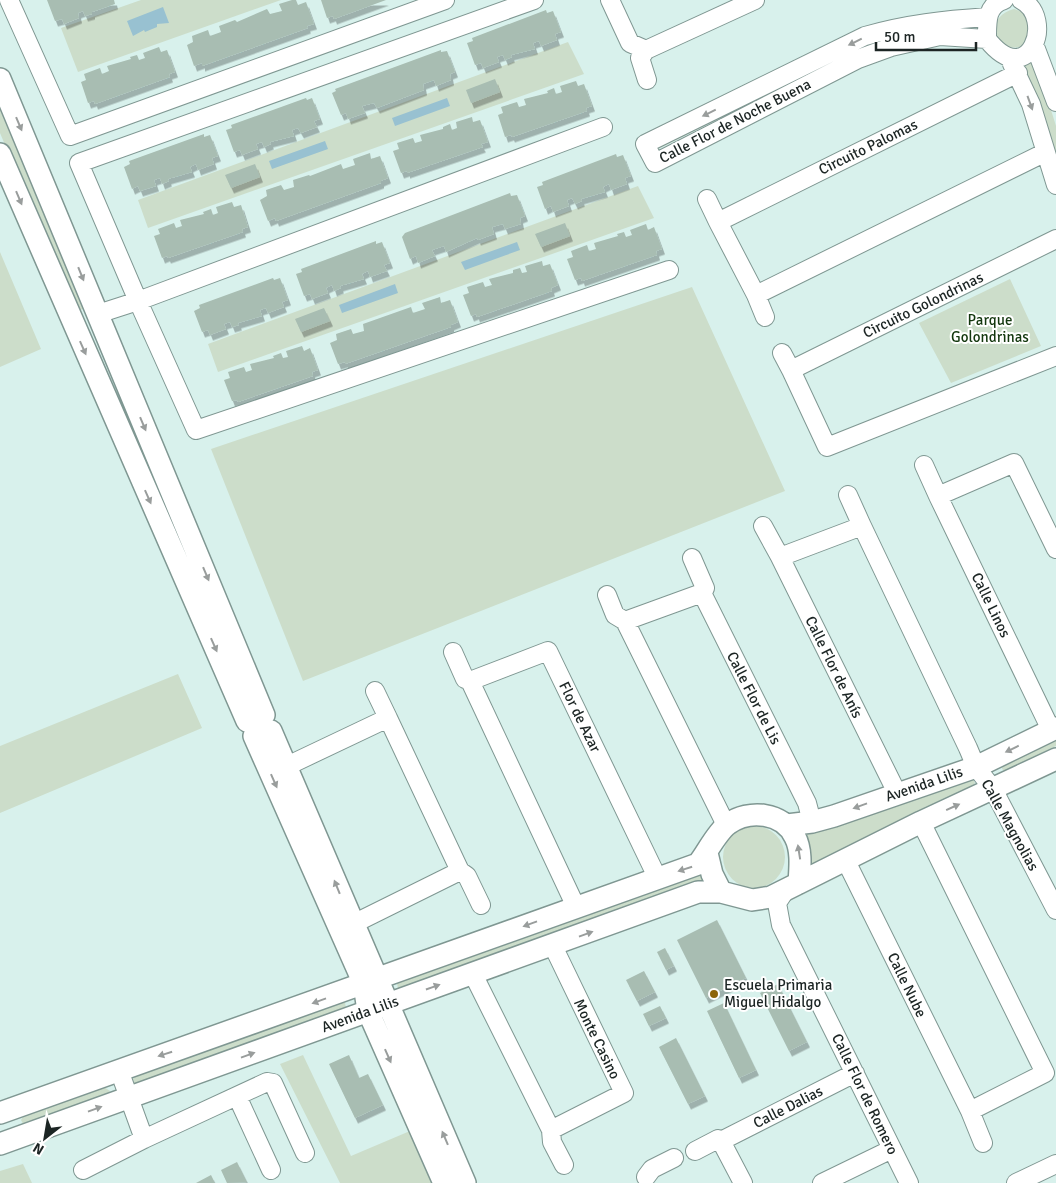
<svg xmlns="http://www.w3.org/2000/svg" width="1056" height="1183" font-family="Signika,sans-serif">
<defs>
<filter id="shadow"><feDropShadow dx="3" dy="5.5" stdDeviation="0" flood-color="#0004"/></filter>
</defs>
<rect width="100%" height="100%" fill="#d8f1ec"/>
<path fill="#ccddca" d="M141 0H281L78 72 61 28Z
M1014 9 1023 12 1030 18 1027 44C996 60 980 18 1014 9Z
M977 24V28L926 32 853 53 652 152 651 149 853 50 895 35Z
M568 42 584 74 148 228 138 200Z
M1031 61 1046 94 1056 126V165L1024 69 1027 62Z
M0 106 84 309 79 310 74 308 0 133Z
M638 186 654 218 218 372 208 344Z
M0 252 41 349 0 367Z
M1010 279 1041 346 951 383 919 323Z
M692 287 785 491 303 681 211 449Z
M178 674 202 728 0 813V746Z
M1056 737V746L1005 771 1002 769 1003 763Z
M969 777 973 779 975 783 971 788 814 864 807 865 804 835Z
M723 857a31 31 0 1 1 62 0a31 31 0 1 1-62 0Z
M697 875 703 876 704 880 699 885 404 988H398L397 984 402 979Z
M340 1002 345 1003 346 1008 139 1084H134L133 1079 136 1076Z
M303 1055 351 1156 410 1131 433 1183H340L280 1064Z
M104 1087 110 1091 108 1095 27 1126 23 1124 21 1120 24 1115Z
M23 1164 32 1183H0V1171Z"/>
<path fill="#98c1d1" d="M163 7 169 23 157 24V27L145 32 144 30 133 36 127 21Z
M447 98 450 106 395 126 392 118Z
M325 141 328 149 272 169 269 161Z
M517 242 520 250 465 270 461 262Z
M395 284 398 293 342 313 339 305Z"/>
<path fill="#a8bdb2" filter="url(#shadow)" d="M47 0H114L115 4 92 12V14L85 16 83 11 78 13 79 18 64 24 62 19 55 21Z
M292 0H296L298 5 306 2 314 24 307 26 308 28 202 66V63L194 66 187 45 193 42 192 36 208 30 210 36 221 32 219 26 235 20 237 22 267 9 270 14 282 11 279 4Z
M321 0H386L334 19 333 16 327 18Z
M546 10 547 13 553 11 561 32 555 34 557 40 541 46 539 41 533 43 535 49 511 55 512 57 505 60 503 55 497 57 499 62 483 68 481 63 475 65 467 43 473 41 472 38Z
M159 47 161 52 167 50 175 72 169 74 170 77 95 104 94 101 88 103 81 82 86 80 84 74 100 68 102 74 109 71 107 66 131 59 130 57 137 55 139 60 145 58 143 53Z
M441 50V52L447 51 455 72 450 74 451 80 436 86 434 80 423 84 424 90 377 108 374 103 362 106 365 113 348 119 346 113 341 115 332 93 336 91 335 89Z
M495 79 500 92 471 103 466 90Z
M576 81 578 86 584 84 592 106 586 108 587 111 512 137 511 135 505 137 498 115 503 113 501 107 517 102 519 107 526 105 524 99 548 93 547 91 554 88 556 94 562 92 560 86Z
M306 98 307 100 312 98 320 119 314 121 317 127 301 133 298 128 292 130 294 136 270 142 271 144 264 147 262 142 256 144 258 149 242 155 240 150 234 152 226 130 232 128 231 125Z
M472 117 473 122 480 120 488 142 481 144 483 147 407 173V171L401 173 393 151 399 149 397 143 413 138 415 143 422 141 420 135 443 129V127L450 124 452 130 457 128 456 122Z
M204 134V137L210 135 218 156 212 158 214 164 198 170 196 164 190 167 192 172 168 179 169 181 162 184 160 178 154 180 156 186 140 191 138 186 132 189 124 167 130 164 129 161Z
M370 153 371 159 380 156 388 178 381 181V183L276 221 275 218 268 221 260 200 267 196 266 190 281 185 284 190 294 187 293 180 309 175 310 176 341 164 343 169 355 165 353 159Z
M616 154 617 157 623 155 631 176 625 178 627 184 611 190 609 184 603 187 605 192 581 199 582 201 575 204 572 198 567 200 569 206 553 212 551 206 545 209 537 187 543 185 542 182Z
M255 164 260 177 231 188 225 175Z
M510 193 511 196 517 195 525 216 520 218 521 224 505 229 503 224 492 227 494 234 478 240 477 238 446 252 444 246 432 250 435 256 418 263 416 256 410 259 402 237 405 233Z
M232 202 234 207 241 205 248 227 242 229 243 232 168 258 167 256 162 258 154 236 160 234 158 229 174 223 176 228 182 226 180 220 204 214 203 212 211 209 213 215 218 213 216 207Z
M565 223 570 236 541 247 535 234Z
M646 224 648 230 654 227 662 249 656 251 657 255 582 281 581 278 575 280 567 259 573 257 571 251 587 245 589 251 596 249 594 243 618 236 617 234 624 232 626 237 632 235 630 230Z
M376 241V244L382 242 390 263 384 265 387 271 370 277 368 271 362 274 364 279 340 286 341 288 334 291 332 285 326 288 328 293 312 299 310 294 304 296 296 274 302 272 301 269Z
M542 261 543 266 550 264 558 285 551 288 552 291 477 317 476 314 471 316 463 295 469 293 467 287 483 282 485 287 492 285 489 279 513 273V270L520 268 522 273 527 272 525 266Z
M273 278 274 280 280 278 288 300 282 302 284 307 268 313 266 308 260 310 262 316 238 323 239 325 232 327 230 322 224 324 226 329 210 335 208 330 202 332 194 311 200 308 199 305Z
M440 297 441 303 450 300 458 322 451 325V327L345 364V362L338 364 330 343 337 340 336 334 351 329 353 334 364 331 363 324 411 307 413 313 425 309 422 303Z
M324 308 330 321 301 332 295 319Z
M302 346 304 351 310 348 318 370 312 372 313 376 238 402 237 400 232 401 224 380 230 378 228 372 244 367 246 372 252 370 250 364 274 358 273 356 281 353 283 358 288 357 286 351Z
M717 920 746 978 706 998 677 940Z
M665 948 674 966 666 970 657 952Z
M644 971 655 992 637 1001 626 980Z
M778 984 807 1042 789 1051 760 993Z
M724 1003 756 1070 739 1078 707 1011Z
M660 1006 666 1018 649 1026 643 1014Z
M676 1038 705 1096 688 1104 659 1047Z
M349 1055 359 1078 368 1074 383 1105 355 1118 329 1064Z
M237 1162 247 1182 227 1183 221 1170Z
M211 1175 215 1183H196Z"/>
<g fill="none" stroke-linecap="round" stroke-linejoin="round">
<g stroke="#7f9792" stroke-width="20">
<path id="minor" d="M9 0 70 136 445 0
M610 0 630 43 646 50 755 0
M1004 0C986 5 987 23 987 39 1029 93 1056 17 1021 0
M987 39 940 36 891 47 858 59 655 163 645 144 865 36C906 24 945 20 988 17
M1036 49 1056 102
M646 50 640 58 647 80
M1012 64 1031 104 1056 185
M1018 73 718 222 756 295 1044 153
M603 127 138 301 196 430 669 270
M707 199 718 222
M1056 239 791 370 827 447 1056 356
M756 295 765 317
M98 316 107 311 138 301 79 163 534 0
M782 353 791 370
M924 465 938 496
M848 495 862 526
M763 526 780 557
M692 558 705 588 702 593
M607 595 615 615 625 621
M453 652 465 679 470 681
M375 691 388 718
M1051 730 938 496 1014 463 1056 549
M287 766 388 718 460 871 353 924
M897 793 780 557 862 526 968 748 976 767 993 789 1056 910
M726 825 625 621 702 593 807 803 812 822
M845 859 970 1111 1045 1073 921 822
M460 871 467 876 481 905
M785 891 777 903 781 925 909 1183
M576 907 470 681 548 651 657 877
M473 974 551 1130 624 1093 553 946
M237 1096 271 1170
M970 1111 983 1143
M551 1130 552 1142 564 1165
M144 1139 267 1082 273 1083 305 1153
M695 1151 718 1139 721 1141
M83 1170 144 1139 119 1070
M646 1177 652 1169 674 1158
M743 1183 721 1141 855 1073
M822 1183 892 1149
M1016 1183 1056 1164"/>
</g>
<g stroke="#7f9792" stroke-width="24">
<path id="major" d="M0 79 264 715 247 721 0 154
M787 825 812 822 834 816 976 767 1056 728
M707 853 712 874 721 892
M0 1113 698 864C707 853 716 833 728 824 749 809 783 812 795 837 802 850 800 868 799 883
M0 1144 698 892H721L752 900 771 897 921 822 1056 759
M444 1183 368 1011 364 984 254 736 271 731 465 1183"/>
</g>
<use href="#minor" stroke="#fff" stroke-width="18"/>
<use href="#major" stroke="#fff" stroke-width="21"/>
</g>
<defs><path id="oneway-solid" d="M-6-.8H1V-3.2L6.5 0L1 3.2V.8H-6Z" transform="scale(1.25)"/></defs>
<g fill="#999d9c">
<use href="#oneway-solid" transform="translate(855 42) rotate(154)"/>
<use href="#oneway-solid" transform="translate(1030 103) rotate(70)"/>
<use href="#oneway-solid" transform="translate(709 113) rotate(154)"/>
<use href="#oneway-solid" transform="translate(19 124) rotate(67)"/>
<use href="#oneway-solid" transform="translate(19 198) rotate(67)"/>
<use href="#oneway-solid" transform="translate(81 274) rotate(68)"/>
<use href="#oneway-solid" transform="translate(83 348) rotate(66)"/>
<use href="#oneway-solid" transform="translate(143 424) rotate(67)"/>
<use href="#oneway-solid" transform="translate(148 497) rotate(66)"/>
<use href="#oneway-solid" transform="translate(206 574) rotate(67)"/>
<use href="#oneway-solid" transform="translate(214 645) rotate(66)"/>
<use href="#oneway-solid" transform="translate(1012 749) rotate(154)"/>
<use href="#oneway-solid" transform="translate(274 781) rotate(66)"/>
<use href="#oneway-solid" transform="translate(860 806) rotate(160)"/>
<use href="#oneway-solid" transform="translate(953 807) rotate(-24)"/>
<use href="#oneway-solid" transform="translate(799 852) rotate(-99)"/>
<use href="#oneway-solid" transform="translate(685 869) rotate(162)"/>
<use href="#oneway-solid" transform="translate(337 887) rotate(-112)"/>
<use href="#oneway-solid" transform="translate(530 924) rotate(160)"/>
<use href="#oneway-solid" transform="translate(586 934) rotate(-20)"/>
<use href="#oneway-solid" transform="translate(433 987) rotate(-19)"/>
<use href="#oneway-solid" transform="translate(319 1001) rotate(160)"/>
<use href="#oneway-solid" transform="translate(165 1054) rotate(162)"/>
<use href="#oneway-solid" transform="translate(248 1055) rotate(-20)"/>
<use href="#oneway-solid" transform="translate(388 1056) rotate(66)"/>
<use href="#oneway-solid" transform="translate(95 1109) rotate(-20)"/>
<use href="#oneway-solid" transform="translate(445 1138) rotate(-113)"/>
</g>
<circle fill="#8d6408" stroke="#fff" stroke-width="2" cx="714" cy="994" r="5"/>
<g text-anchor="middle" stroke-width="4" stroke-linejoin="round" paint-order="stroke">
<g font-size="15" fill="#1c2524" stroke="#fff">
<text transform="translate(735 121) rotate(-27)" y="5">Calle Flor de Noche Buena</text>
<text transform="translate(868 147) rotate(-26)" y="5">Circuito Palomas</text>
<text transform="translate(923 305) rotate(-26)" y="5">Circuito Golondrinas</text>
<text transform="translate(991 605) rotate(64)" y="5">Calle Linos</text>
<text transform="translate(834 667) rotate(64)" y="5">Calle Flor de Anís</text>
<text transform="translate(754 698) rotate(63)" y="5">Calle Flor de Lis</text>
<text transform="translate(580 717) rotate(64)" y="5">Flor de Azar</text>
<text transform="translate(924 784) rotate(-19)" y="5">Avenida Lilis</text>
<text transform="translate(1010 825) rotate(61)" y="5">Calle Magnolias</text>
<text transform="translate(907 985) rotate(64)" y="5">Calle Nube</text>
<text transform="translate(360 1014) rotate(-20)" y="5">Avenida Lilis</text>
<text transform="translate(597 1039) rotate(64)" y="5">Monte Casino</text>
<text transform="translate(865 1094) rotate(64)" y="5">Calle Flor de Romero</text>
<text transform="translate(788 1107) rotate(-27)" y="5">Calle Dalias</text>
</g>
<g font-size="15" fill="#13370e" stroke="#fff">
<text x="990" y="325">Parque<tspan x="990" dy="17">Golondrinas</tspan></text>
</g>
<g font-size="15" fill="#1c2524" stroke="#fff" text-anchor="start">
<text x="724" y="990">Escuela Primaria<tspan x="724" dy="17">Miguel Hidalgo</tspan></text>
</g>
</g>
<g transform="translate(45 1138) rotate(211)" stroke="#ffffff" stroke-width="4" paint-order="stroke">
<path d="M0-4L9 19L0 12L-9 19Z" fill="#1c2524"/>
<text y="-8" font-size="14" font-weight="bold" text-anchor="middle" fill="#1c2524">N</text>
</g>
<path d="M876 42v8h100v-8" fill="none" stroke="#1c2524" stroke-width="2.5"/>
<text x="884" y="42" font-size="15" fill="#1c2524" stroke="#ffffff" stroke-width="4" paint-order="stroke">50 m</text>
</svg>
